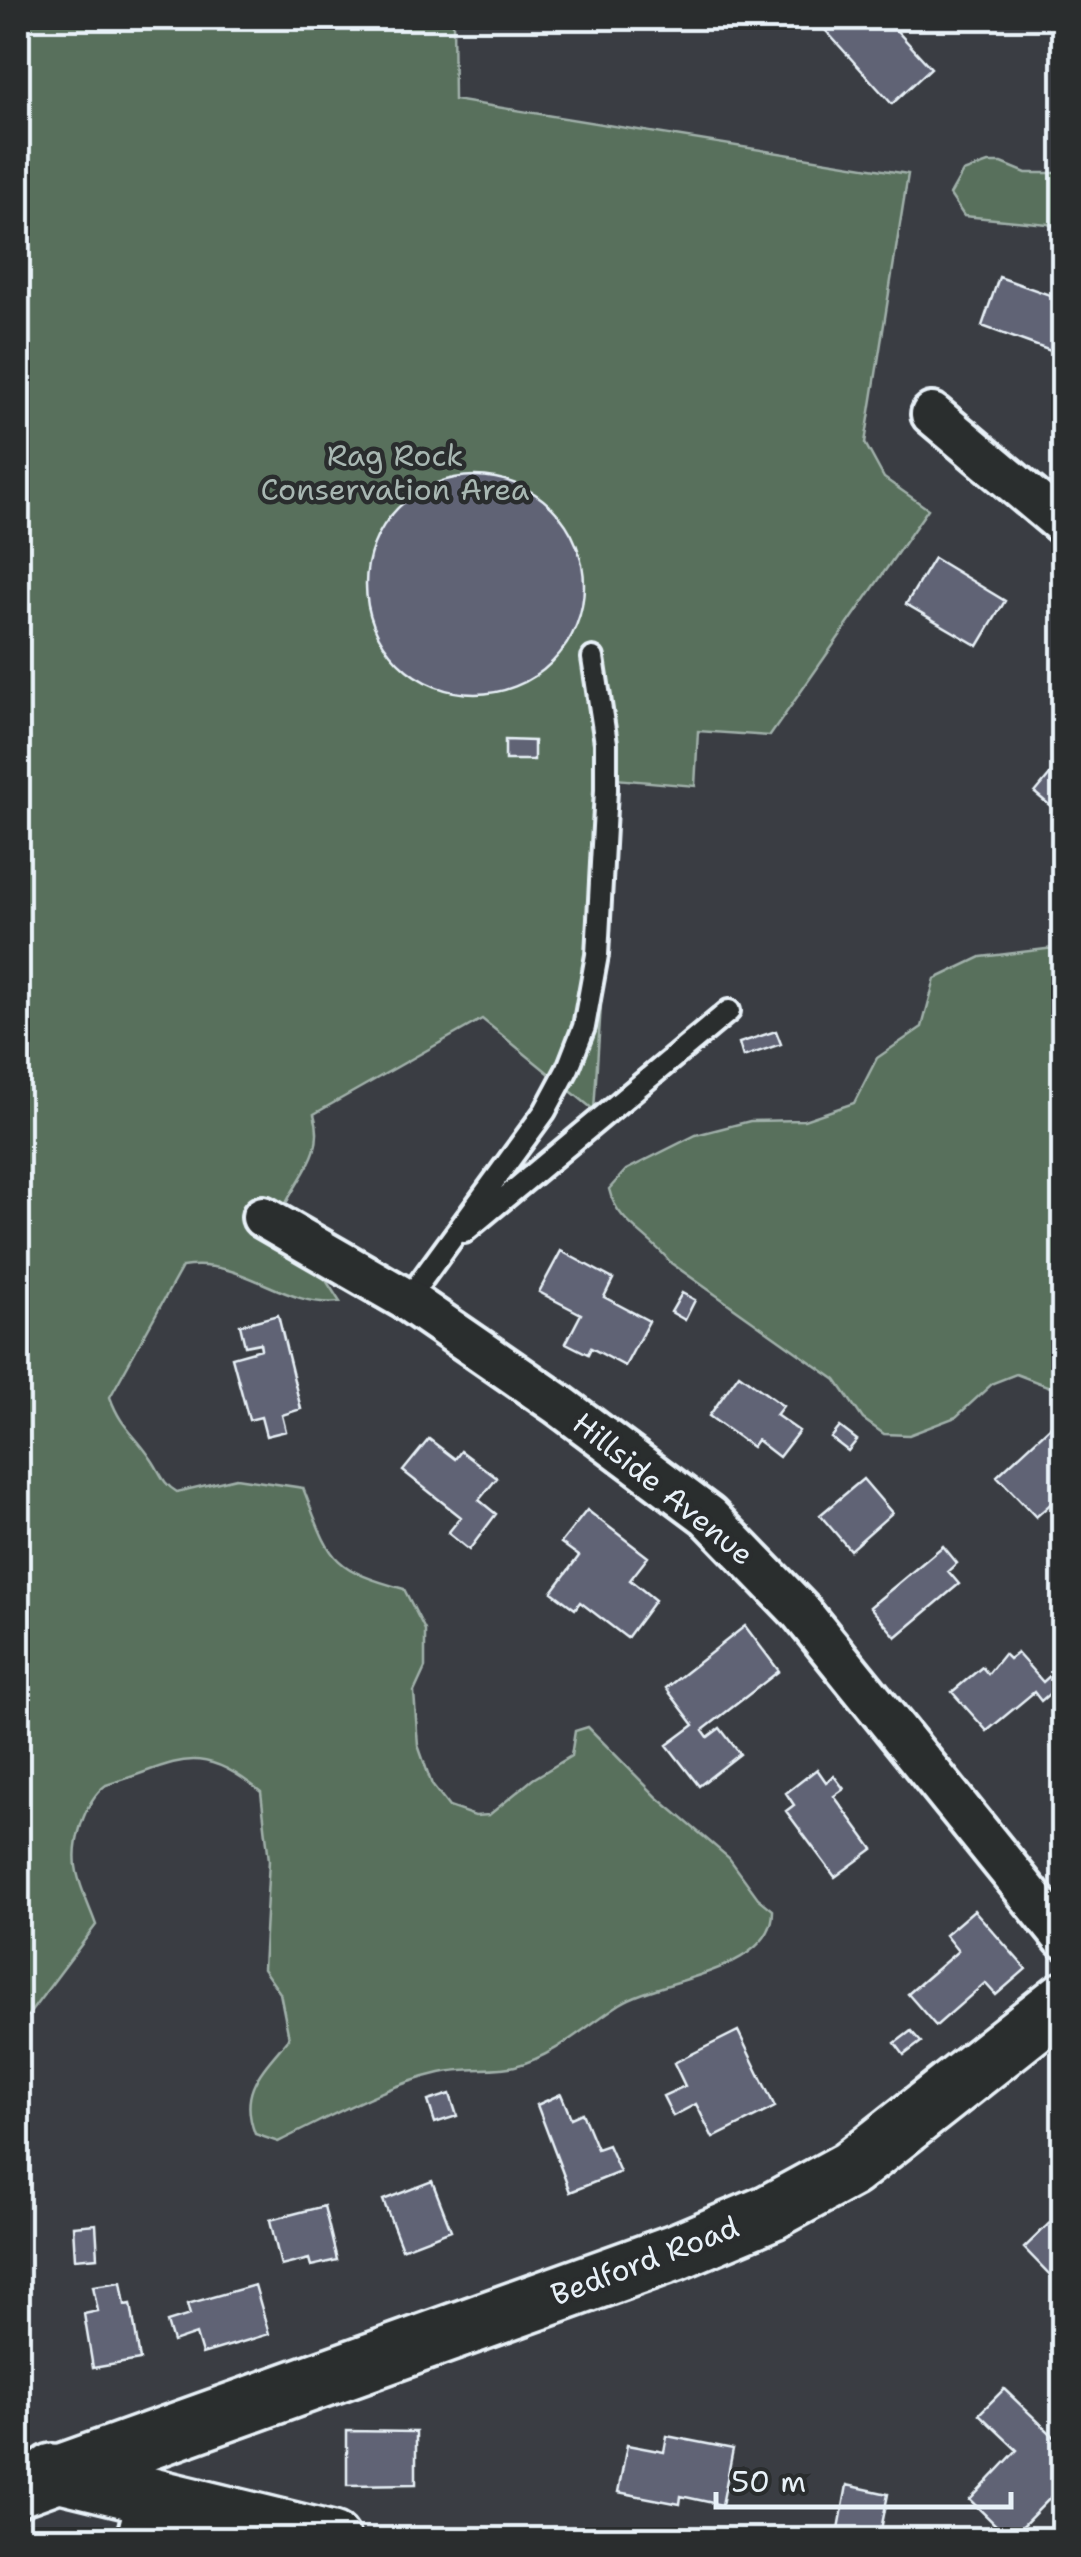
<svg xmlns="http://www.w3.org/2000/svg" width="1081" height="2557" font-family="'Shantell Sans',sans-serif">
<rect width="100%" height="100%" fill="#3a3d43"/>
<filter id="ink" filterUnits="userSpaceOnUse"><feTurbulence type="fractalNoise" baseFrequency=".01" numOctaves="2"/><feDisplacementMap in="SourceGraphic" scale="20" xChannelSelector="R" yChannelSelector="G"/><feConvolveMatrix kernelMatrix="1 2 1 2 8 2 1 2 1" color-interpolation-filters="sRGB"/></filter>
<g filter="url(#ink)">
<path fill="#59705c" stroke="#a0b0aa" stroke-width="2.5" d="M18 18H453L454 100 908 174 865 443 884 478 928 509 770 736 698 731 695 786 616 779 594 1110 482 1019 314 1114C327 1155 296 1177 282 1212L340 1302C281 1308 244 1257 182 1267L110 1397C121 1428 135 1434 152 1460 161 1473 162 1483 177 1492L236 1478 303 1488C331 1559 328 1568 404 1589L425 1630V1668L414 1692 418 1745 432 1785 449 1807 475 1816 489 1815 533 1779 571 1756 575 1731 588 1727 657 1797 729 1858 758 1898 773 1910C774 1972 659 1979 620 2004 586 2026 555 2056 515 2066 494 2071 466 2067 440 2073 383 2086 330 2117 278 2142L255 2134C238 2090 262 2071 289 2038L280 1993 263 1969 269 1860 261 1792C195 1739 180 1763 106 1785 84 1801 71 1846 77 1872 81 1890 90 1908 96 1925L18 2029Z
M988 163H1002L1026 173H1063V230L1048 224 964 216 950 195 963 172Z
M1063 947V1392L1016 1374 993 1383 956 1417 909 1435 884 1434 863 1419 836 1380 671 1263C648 1233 617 1224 609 1189L626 1170 696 1135 750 1121 804 1120 854 1103 877 1058 922 1027 935 979 981 957Z"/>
<path fill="#606375" stroke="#e8f1f8" stroke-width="2.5" d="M821 18H885L931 68 892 104 817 21Z
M999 277 1064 300 1059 354 982 326Z
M366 585a109 109 0 1 1 218 0a109 109 0 1 1-218 0Z
M934 558 1005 601 978 646 906 604Z
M505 740 534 741V760H505Z
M1064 758V817L1035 793Z
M776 1031 781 1044 743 1057 739 1043Z
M561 1251 613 1279 604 1297 649 1321 625 1366 591 1348 588 1354 566 1343 581 1314 539 1292Z
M682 1293 695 1300 685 1320 671 1312Z
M278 1315 301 1409 282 1415 286 1431 266 1436 261 1417 249 1420 232 1357 261 1349 260 1343 245 1346 240 1325Z
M739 1374 783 1406 776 1415 799 1431 779 1457 757 1440 752 1447 709 1416Z
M1052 1425 1064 1437V1492L1036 1517 997 1476Z
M840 1427 857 1440 848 1451 831 1438Z
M429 1439 455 1459 461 1451 497 1478 479 1500 496 1514 469 1550 448 1533 461 1517 403 1471Z
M863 1479 892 1513 850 1550 820 1515Z
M587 1510 648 1557 630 1580 655 1600 627 1638 580 1602 575 1609 552 1592 579 1556 561 1543Z
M943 1546 957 1563 948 1571 959 1584 896 1637 870 1607Z
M745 1626 779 1671 703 1730 708 1737 720 1728 740 1754 699 1786 667 1745 694 1725 666 1688Z
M1017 1653 1043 1682 1053 1673 1062 1683 1041 1701 1034 1692 987 1731 952 1692 982 1667 988 1674 1004 1654 1009 1659Z
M817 1769 826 1782 834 1776 844 1789 834 1796 873 1849 835 1877 786 1811 794 1805 786 1793Z
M974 1910 1026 1969 996 1995 985 1983 936 2026 908 1994 958 1951 945 1935Z
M738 2031 775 2107 713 2138 696 2104 673 2116 663 2096 685 2086 674 2063Z
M911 2031 921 2042 904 2055 895 2043Z
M450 2094 457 2116 435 2123 428 2101Z
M561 2094 571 2118 582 2113 597 2149 608 2145 620 2172 570 2192 537 2105Z
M432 2181 451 2230 402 2249 383 2200Z
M324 2206 337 2260 311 2266 309 2259 281 2266 270 2220Z
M1064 2209V2278L1058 2283 1024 2248Z
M96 2224 98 2257 75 2259 73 2226Z
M121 2282 125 2305 131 2304 140 2360 93 2368 84 2314 98 2311 93 2286Z
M255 2285 269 2334 202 2354 196 2334 173 2342 167 2322 190 2315 187 2304Z
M1004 2389 1064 2446V2484L1010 2539 970 2500 1017 2450 979 2414Z
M347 2431 416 2432V2484L347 2485Z
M667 2436 733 2449 722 2505 681 2496 680 2504 618 2492 627 2445 664 2452Z
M847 2485 888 2494 879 2540H837Z"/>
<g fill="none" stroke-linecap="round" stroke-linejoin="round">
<g stroke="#e8f1f8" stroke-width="28">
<path id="lane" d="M464 1232 729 1011
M407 1300 545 1111 568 1068 584 1027 597 955 606 790V743L593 658"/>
</g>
<g stroke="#e8f1f8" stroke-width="48">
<path id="street" d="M932 414 1064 525
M263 1217 407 1300 558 1404 708 1516 800 1611 1064 1938
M137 2540 148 2497"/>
</g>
<g stroke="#e8f1f8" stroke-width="62">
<path id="secondary" d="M53 2472 332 2540
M18 2488 676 2252 771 2212 850 2169 1064 2000"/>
</g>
<use href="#lane" stroke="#2a2d2e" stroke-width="20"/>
<use href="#street" stroke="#2a2d2e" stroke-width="40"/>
<use href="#secondary" stroke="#2a2d2e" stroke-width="55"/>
</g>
</g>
<g text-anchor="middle" stroke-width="9" stroke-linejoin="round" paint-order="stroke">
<g font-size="30" fill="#a8b7b2" stroke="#2a2d2e">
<text x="395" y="466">Rag Rock<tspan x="395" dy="34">Conservation Area</tspan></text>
</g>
<g font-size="30" fill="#e8f1f8" stroke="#2a2d2e">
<text transform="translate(663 1489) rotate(39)" y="10">Hillside Avenue</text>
<text transform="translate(645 2261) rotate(-21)" y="10">Bedford Road</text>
</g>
</g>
<rect width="1081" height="2557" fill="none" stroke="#2a2d2e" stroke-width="60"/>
<rect x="30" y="30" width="1021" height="2497" fill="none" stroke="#e8f1f8" stroke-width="4" filter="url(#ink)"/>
<path d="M716 2492v15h295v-15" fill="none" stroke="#e8f1f8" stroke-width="5"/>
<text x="731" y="2492" font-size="30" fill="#e8f1f8" stroke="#2a2d2e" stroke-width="8" paint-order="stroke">50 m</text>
</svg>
